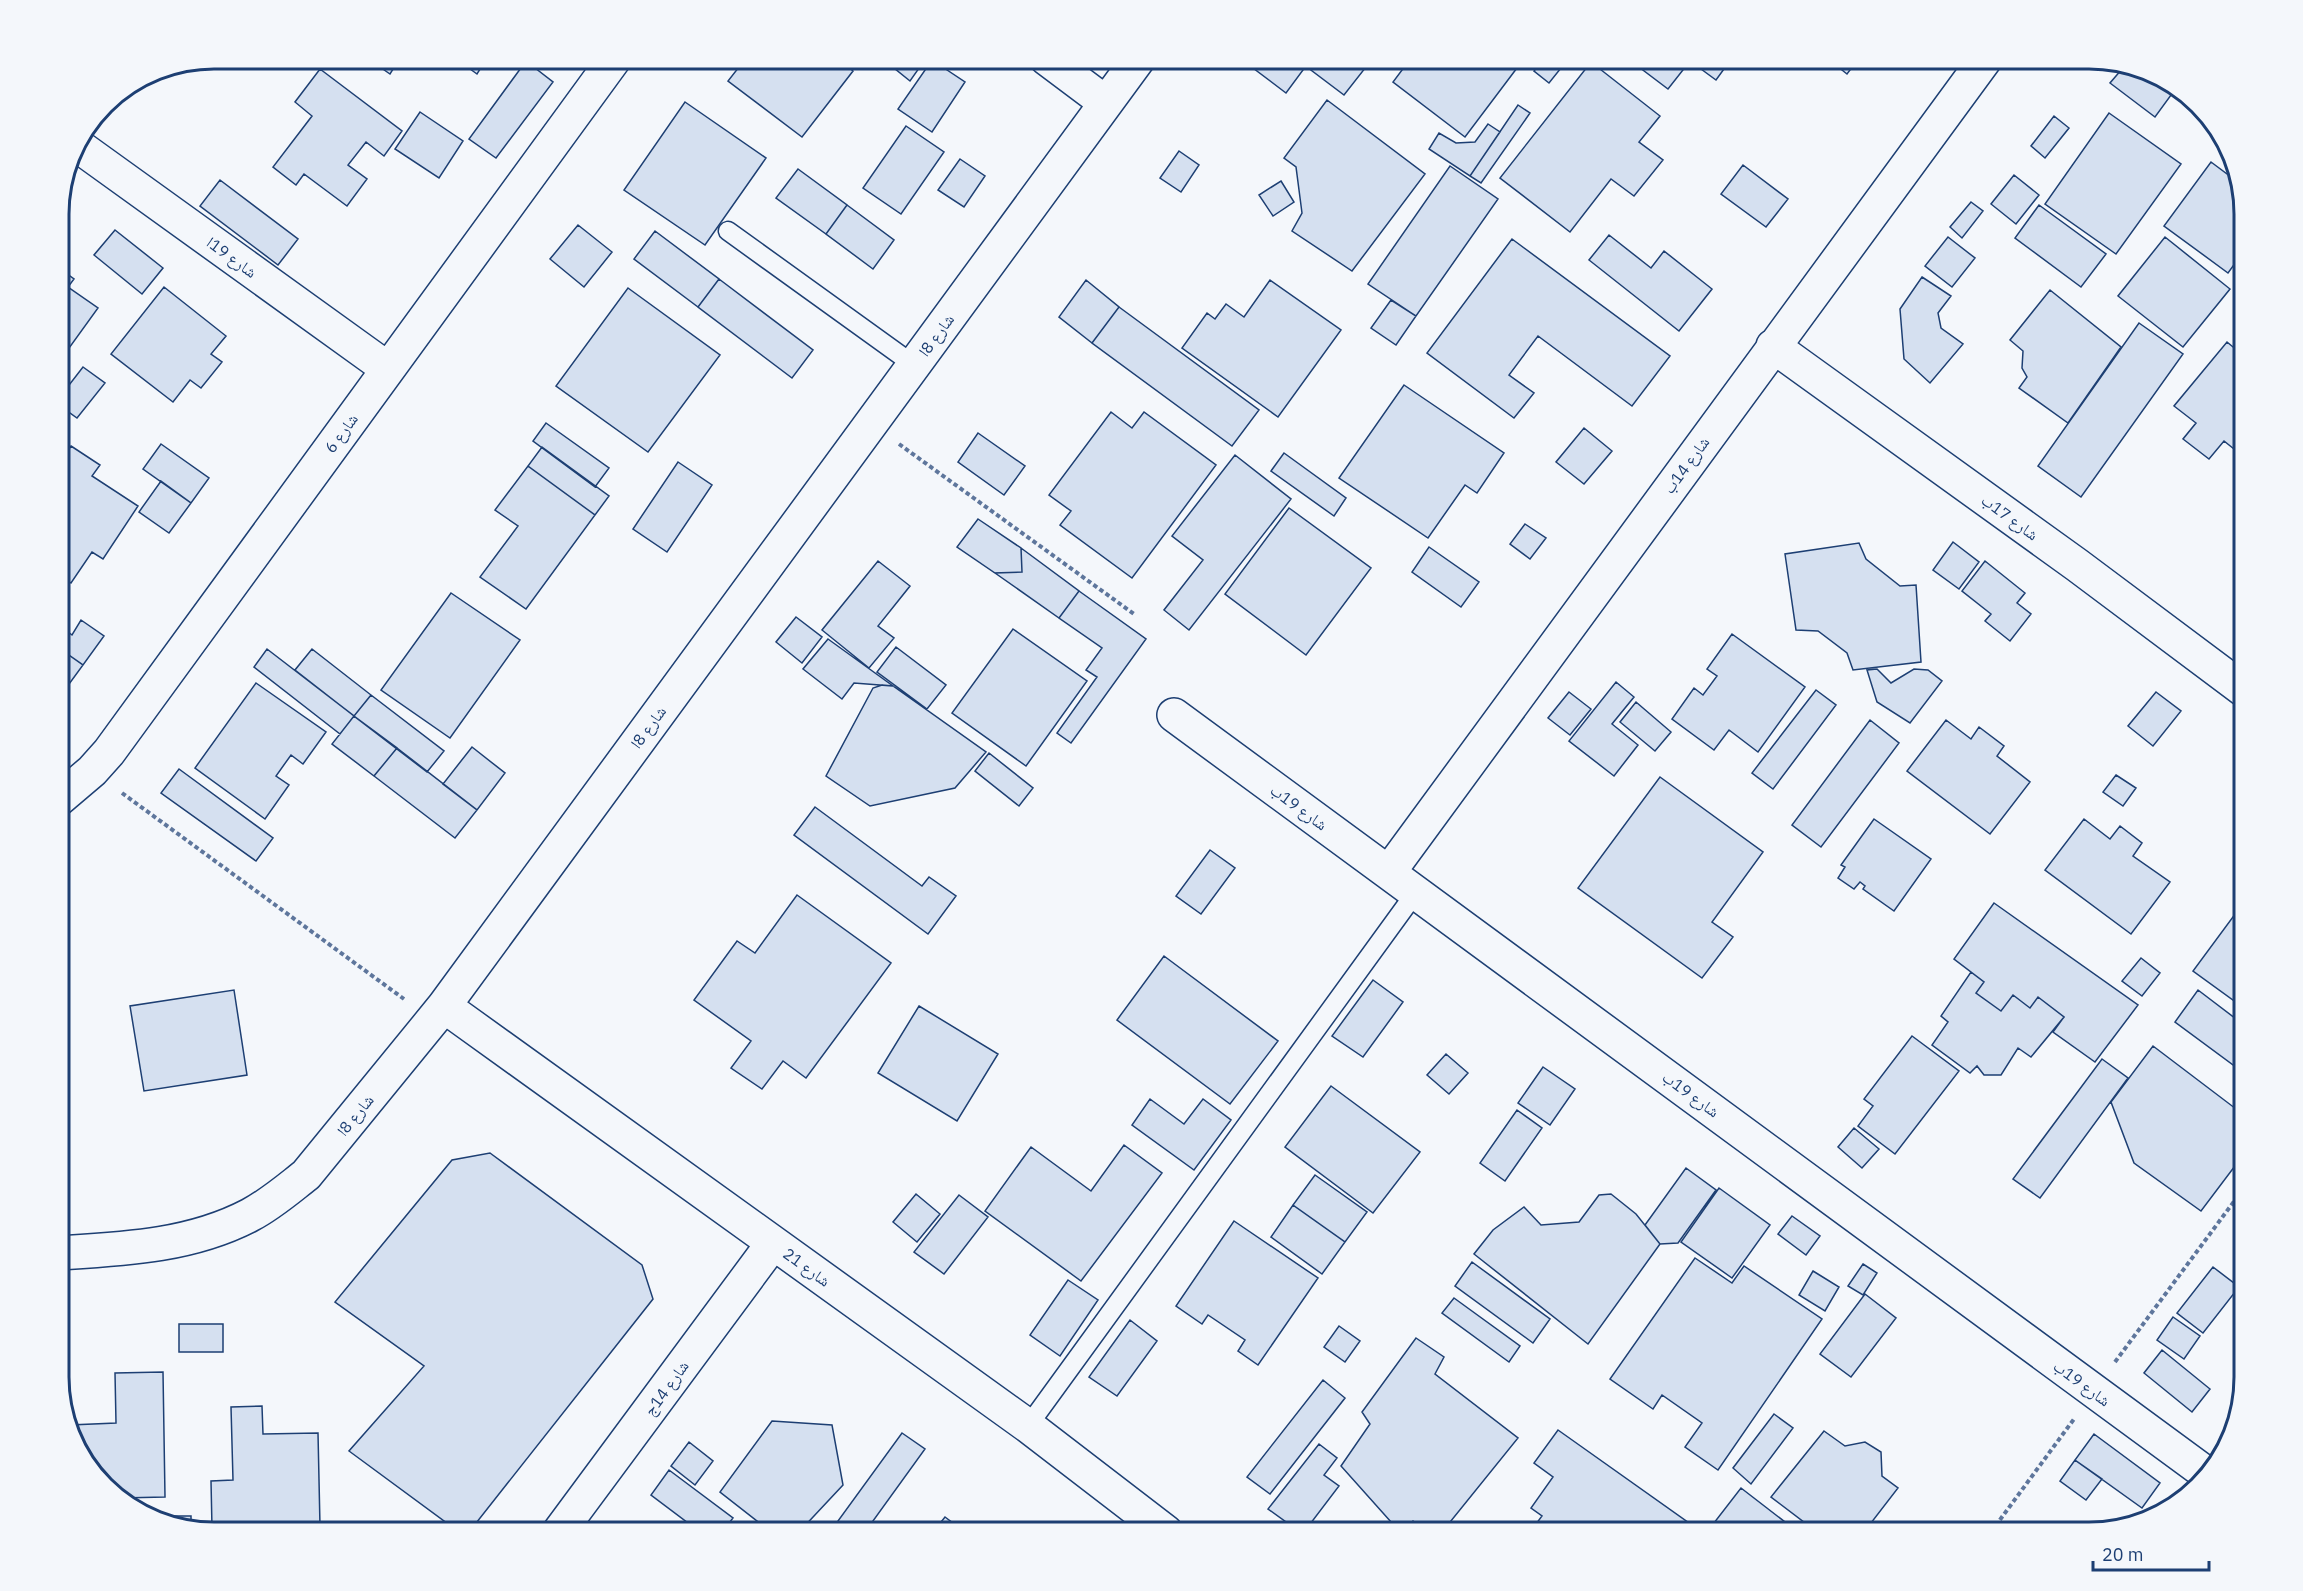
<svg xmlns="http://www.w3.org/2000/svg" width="2303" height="1591" font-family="'IBM Plex Sans','Noto Naskh Arabic',sans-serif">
<rect width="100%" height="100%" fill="#f4f7fb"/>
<path fill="#d5e0f0" stroke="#1d3f73" stroke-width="1.5" d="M367 58H400L390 74Z
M455 58H487L477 74Z
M746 58H837L853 71 802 137 728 81Z
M901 58H915L922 64 910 81 894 68Z
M1247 58H1295L1306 66 1286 93 1245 62Z
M1295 58H1354L1366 67 1344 95Z
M1411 58H1521L1523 60 1465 137 1393 82Z
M1544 58H1569L1549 83 1534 71Z
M1627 58H1732L1716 80 1690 61 1668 89Z
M1827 58H1859L1847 74Z
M932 60 965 82 932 132 898 109Z
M526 61 553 82 496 158 469 139Z
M1591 62 1660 116 1639 142 1663 160 1634 196 1611 179 1570 232 1500 178Z
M320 69 402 131 384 156 366 142 348 165 367 179 347 206 304 174 296 185 273 167 312 116 295 102Z
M2122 69 2159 80 2174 91 2155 117 2110 83Z
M1327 100 1425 174 1352 271 1292 231 1302 213 1296 167 1284 158Z
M685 102 766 158 705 245 624 190Z
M1518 105 1530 113 1481 183 1470 176Z
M420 112 463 141 439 178 395 149Z
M2109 113 2181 164 2116 254 2045 204Z
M2054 116 2069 128 2045 158 2031 146Z
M1488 124 1500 132 1470 176 1429 149 1439 133 1456 143 1475 142Z
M906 126 944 152 901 214 863 188Z
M1179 151 1199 165 1181 192 1160 178Z
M960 159 985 176 964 207 938 190Z
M2211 162 2235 180 2244 214V251L2228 273 2164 226Z
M1743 165 1788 199 1766 227 1721 194Z
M1450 166 1498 199 1416 316 1368 284Z
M798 169 847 205 826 234 776 198Z
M2014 175 2039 195 2016 224 1991 204Z
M220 180 298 239 278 265 200 206Z
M1281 181 1294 202 1273 216 1259 195Z
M1971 202 1983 211 1962 238 1950 227Z
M847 205 894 240 873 269 826 234Z
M2039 205 2106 254 2081 287 2015 238Z
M578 225 612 252 584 287 550 259Z
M115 230 163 268 142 294 94 255Z
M655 231 719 279 698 307 634 259Z
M1609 235 1651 268 1664 251 1712 289 1679 331 1589 260Z
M1948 237 1975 258 1952 287 1925 266Z
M2165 237 2230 289 2183 347 2118 296Z
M1512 239 1670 356 1632 406 1538 336 1509 375 1534 393 1514 418 1427 353Z
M59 268 74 279 68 287 98 308 59 362Z
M1922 277 1951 296 1938 313 1941 328 1963 344 1930 383 1904 359 1900 309Z
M719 279 813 350 792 378 698 307Z
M1086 280 1119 307 1092 343 1059 317Z
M1270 280 1341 330 1278 417 1182 348 1207 313 1215 319 1226 304 1244 317Z
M164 287 226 336 211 354 222 362 201 388 190 380 173 402 111 354Z
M628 288 720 355 648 452 556 386Z
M2050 290 2121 347 2068 423 2019 388 2027 377 2022 368 2023 351 2010 340Z
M1391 300 1416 316 1396 345 1371 328Z
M1119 307 1259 410 1232 446 1092 343Z
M2139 323 2183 354 2081 497 2038 466Z
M2227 342 2244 356V446L2239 453 2224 441 2209 459 2183 439 2196 423 2174 406Z
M83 367 105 383 77 418 59 405V398Z
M1404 385 1504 453 1477 493 1465 485 1428 538 1339 478Z
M1111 412 1132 428 1144 412 1216 465 1132 578 1060 525 1071 511 1049 495Z
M546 423 609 468 595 487 533 441Z
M1584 428 1612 451 1584 484 1556 462Z
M978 433 1025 466 1004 495 958 462Z
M161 444 209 478 191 503 143 469Z
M71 446 100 465 92 476 138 506 103 559 92 552 71 583 59 575V464Z
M542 447 609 496 595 515 528 466Z
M1284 453 1346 498 1334 516 1271 471Z
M1235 455 1291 499 1189 630 1164 610 1203 560 1172 536Z
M678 462 712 485 667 552 633 529Z
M528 466 595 515 526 609 480 577 518 526 495 510Z
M161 481 191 503 169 533 139 512Z
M1289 508 1371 568 1306 655 1225 594Z
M978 519 1021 548 1022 572 995 573 957 547Z
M1525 524 1546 538 1530 559 1510 544Z
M1953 542 1979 562 1959 589 1933 570Z
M1859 543 1866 559 1900 586 1916 585 1921 662 1853 670 1847 653 1818 631 1796 630 1785 554Z
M1429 547 1479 582 1461 607 1412 572Z
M1021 548 1079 591 1059 618 995 573 1022 572Z
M878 561 910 586 878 626 894 638 869 668 822 630Z
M1985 561 2025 593 2017 603 2031 614 2010 641 1985 621 1991 614 1962 591Z
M1079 591 1146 639 1071 743 1057 733 1097 677 1086 670 1102 648 1059 618Z
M451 593 520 640 450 738 381 690Z
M796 617 822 637 802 663 776 642Z
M81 620 104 636 83 665 59 648V625L72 635Z
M1013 629 1087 681 1026 766 952 713Z
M1732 634 1805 687 1758 752 1729 730 1714 750 1672 719 1694 688 1703 695 1717 676 1707 669Z
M828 639 893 686 854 683 842 699 803 669Z
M896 647 946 685 927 709 877 672Z
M59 648 83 665 61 695 59 694Z
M267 649 354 716 340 734 254 667Z
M312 649 371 695 354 716 295 670Z
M1877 669 1891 683 1914 669 1928 670 1942 681 1910 723 1877 702 1867 670Z
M1616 682 1634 697 1612 724 1638 745 1614 776 1569 741Z
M256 683 326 732 303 764 291 755 276 776 289 785 265 819 195 768Z
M882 685 893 686 986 752 955 788 870 806 826 776 873 688Z
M1816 690 1836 705 1773 789 1752 773Z
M1569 692 1591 709 1570 735 1548 718Z
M2156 692 2181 711 2153 746 2128 726Z
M371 695 444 751 427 772 354 716Z
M1636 702 1671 732 1655 751 1620 722Z
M354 716 397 748 374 776 332 744Z
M1870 720 1899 743 1821 847 1792 825Z
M1946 720 1971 739 1979 727 2004 746 1997 756 2030 782 1990 834 1907 771Z
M472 747 505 773 477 810 443 784Z
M397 748 477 810 455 838 374 776Z
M989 753 1033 788 1019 806 975 771Z
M179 769 273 838 256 861 161 793Z
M2116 775 2136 788 2123 806 2103 792Z
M1660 777 1763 852 1712 922 1733 937 1702 978 1578 888Z
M815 807 922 886 929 877 956 896 928 934 794 835Z
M1874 819 1931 859 1894 911 1863 889 1865 886 1860 882 1854 889 1838 878 1845 867 1841 865Z
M2084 819 2110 839 2120 826 2142 843 2133 856 2170 882 2131 934 2045 870Z
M1210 850 1235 868 1201 914 1176 896Z
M797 895 891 963 806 1078 783 1061 762 1089 731 1068 751 1041 694 1000 737 941 755 953Z
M2244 902V1008L2193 971Z
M1994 903 2138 1005 2095 1062 2053 1032 2064 1017 2038 997 2030 1008 2013 995 2001 1011 1976 993 1984 982 1954 959Z
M1164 956 1278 1041 1230 1104 1117 1020Z
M2141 958 2160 973 2142 996 2122 981Z
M1971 972 1984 982 1976 993 2001 1011 2013 995 2030 1008 2038 997 2064 1017 2031 1057 2018 1048 2001 1075H1984L1977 1066 1970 1073 1932 1045 1948 1022 1941 1016Z
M1373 980 1403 1002 1363 1057 1332 1036Z
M234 990 247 1075 144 1091 130 1006Z
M2198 990 2244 1025V1073L2175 1022Z
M919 1006 998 1054 957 1121 878 1073Z
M1912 1036 1959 1071 1895 1154 1858 1126 1873 1106 1864 1099Z
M2153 1046 2244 1115V1154L2201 1211 2134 1163 2111 1102Z
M1446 1054 1468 1073 1449 1094 1427 1075Z
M2102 1059 2128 1078 2040 1198 2013 1179Z
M1543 1067 1575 1089 1550 1125 1518 1103Z
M1331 1086 1420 1152 1373 1213 1285 1147Z
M1150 1099 1184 1124 1203 1099 1231 1120 1194 1170 1132 1125Z
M1517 1110 1542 1128 1505 1181 1480 1163Z
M1854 1128 1879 1149 1862 1168 1838 1147Z
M1124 1145 1162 1173 1081 1281 985 1211 1031 1147 1091 1191Z
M490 1153 642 1265 653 1299 469 1532H459L349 1451 424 1366 335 1302 452 1160Z
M1686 1168 1716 1190 1678 1243 1660 1244 1645 1225Z
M1315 1175 1367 1212 1345 1242 1293 1205Z
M1719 1188 1770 1225 1732 1278 1681 1242Z
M916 1194 940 1214 917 1242 893 1222Z
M1611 1194 1636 1214 1660 1244 1588 1344 1474 1254 1493 1230 1524 1207 1541 1225 1579 1222 1599 1195Z
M959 1195 988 1217 944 1274 914 1252Z
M1293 1205 1345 1242 1322 1274 1271 1237Z
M1792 1216 1820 1236 1806 1255 1778 1234Z
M1234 1221 1318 1278 1258 1365 1238 1351 1245 1340 1208 1315 1202 1324 1176 1306Z
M1695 1258 1732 1283 1744 1266 1822 1319 1718 1470 1685 1447 1702 1423 1662 1395 1653 1409 1610 1379Z
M2244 1261V1276L2237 1271Z
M1472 1262 1550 1319 1533 1343 1455 1286Z
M1863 1264 1877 1273 1863 1295 1848 1286Z
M2213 1267 2239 1287 2203 1333 2177 1313Z
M1813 1271 1839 1287 1825 1311 1799 1295Z
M1068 1280 1098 1300 1060 1356 1030 1335Z
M1865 1294 1896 1318 1851 1377 1820 1354Z
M1454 1298 1520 1346 1509 1362 1442 1313Z
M2173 1317 2200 1336 2184 1359 2157 1340Z
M1130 1320 1157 1341 1117 1396 1089 1377Z
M179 1324H223V1352H179Z
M1339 1326 1360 1341 1345 1362 1324 1347Z
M1416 1338 1444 1357 1435 1374 1518 1438 1442 1532H1427L1413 1521 1403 1532H1400L1341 1466 1370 1424 1362 1412Z
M2162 1350 2210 1389 2192 1412 2144 1373Z
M163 1372 165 1497 120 1498 79 1454 70 1425 116 1423 115 1373Z
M1323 1380 1345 1398 1270 1494 1247 1477Z
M262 1406 263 1434 318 1433 320 1526 212 1528 211 1481 233 1480 231 1407Z
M1774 1414 1793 1428 1751 1484 1733 1468Z
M772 1421 832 1425 843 1485 799 1532H771L720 1492Z
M1558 1430 1689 1523 1682 1532H1530L1542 1516 1531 1508 1553 1477 1534 1463Z
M1824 1431 1845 1446 1865 1442 1881 1452 1882 1476 1898 1488 1864 1532H1817L1771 1497Z
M902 1433 925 1449 865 1532H830Z
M2094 1434 2160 1483 2142 1508 2075 1460Z
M689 1442 713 1461 695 1485 671 1466Z
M1319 1444 1337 1458 1324 1475 1339 1486 1304 1532H1300L1268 1509Z
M2075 1460 2102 1479 2086 1500 2060 1481Z
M669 1470 733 1518 722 1532H700L651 1495Z
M1741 1488 1798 1532H1707Z
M161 1516H191V1526Z
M945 1517 965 1532H933Z"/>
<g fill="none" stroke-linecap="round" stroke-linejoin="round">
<g stroke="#1d3f73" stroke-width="21">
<path id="lane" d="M728 231 914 365
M1028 1426 1416 892"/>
</g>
<g stroke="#1d3f73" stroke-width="36">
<path id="street" d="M1046 58 1106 103
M77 145 388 369
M1773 346 2077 565 2244 690
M1174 715 2207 1474
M59 799 92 771 109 752 615 58
M1389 872 1986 58
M444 1006 1028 1426 1166 1532
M59 1253C124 1249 191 1246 250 1215 271 1204 288 1189 306 1175L444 1006 1139 58
M559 1532 773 1243"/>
</g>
<path stroke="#5e769c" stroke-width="4" stroke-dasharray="4.5 3" stroke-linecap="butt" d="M899 444 1134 614
M122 793 404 999
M2115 1362 2244 1188
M1991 1532 2074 1419"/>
<use href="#lane" stroke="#f4f7fb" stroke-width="18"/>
<use href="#street" stroke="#f4f7fb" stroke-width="33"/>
</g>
<g text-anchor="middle" stroke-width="4.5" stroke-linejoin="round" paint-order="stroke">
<g font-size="16" fill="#1d3f73" stroke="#f4f7fb">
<text transform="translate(232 257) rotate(36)" y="6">شارع 19ا</text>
<text transform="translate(936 335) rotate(-54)" y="6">شارع 8ا</text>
<text transform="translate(341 433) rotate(-54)" y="6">شارع 6</text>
<text transform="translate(1686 465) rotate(-54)" y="6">شارع 14ب</text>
<text transform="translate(2010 517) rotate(36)" y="6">شارع 17ب</text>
<text transform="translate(648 727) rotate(-54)" y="6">شارع 8ا</text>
<text transform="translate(1299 807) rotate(36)" y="6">شارع 19ب</text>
<text transform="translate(1691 1094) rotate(36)" y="6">شارع 19ب</text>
<text transform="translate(355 1115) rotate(-51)" y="6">شارع 8ا</text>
<text transform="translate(807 1267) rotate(36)" y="6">شارع 21</text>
<text transform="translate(2082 1383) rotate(36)" y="6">شارع 19ب</text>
<text transform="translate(666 1388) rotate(-54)" y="6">شارع 14ج</text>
</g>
</g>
<path d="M0 0H2303V1591H0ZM214 69H2089A145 145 0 0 1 2234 214V1377A145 145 0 0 1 2089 1522H214A145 145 0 0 1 69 1377V214A145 145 0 0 1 214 69Z" fill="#f4f7fb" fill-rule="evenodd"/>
<path fill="none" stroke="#1d3f73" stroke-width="3" d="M214 69H2089A145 145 0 0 1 2234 214V1377A145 145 0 0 1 2089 1522H214A145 145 0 0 1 69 1377V214A145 145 0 0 1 214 69Z"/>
<path d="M2093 1561v9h116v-9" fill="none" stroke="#1d3f73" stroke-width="3"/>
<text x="2102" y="1561" font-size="18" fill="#1d3f73" stroke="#f4f7fb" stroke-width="4.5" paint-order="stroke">20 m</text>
</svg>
